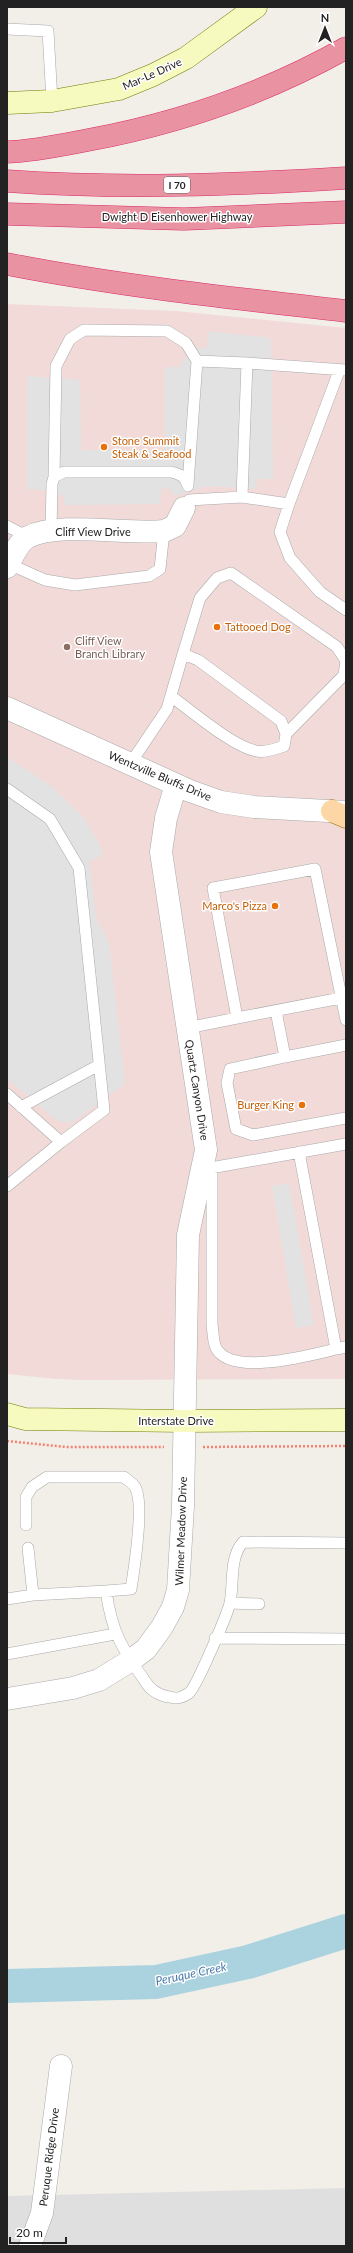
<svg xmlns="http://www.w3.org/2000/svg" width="353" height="2253" font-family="Lato,sans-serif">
<rect width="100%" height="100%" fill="#f2efe9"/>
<path fill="#e0dfdf" d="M346 2188V2246H7V2196Z"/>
<path fill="#f2dad9" d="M7 304 176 311 346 328V1379L83 1380 56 1379 7 1374Z"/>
<path fill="#e2e2e2" d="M209 331 271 338 273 479H260L257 480 256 489 207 486 175 496 169 489 162 488 159 504 64 505V496L43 490 27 489V376L80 380 81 450H165V367H180L183 360 202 347 207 348Z
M7 757 51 786 84 818 98 842 103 855 89 861 97 921 109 942 125 1084 71 1123 58 1121 7 1079Z
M289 1183 314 1325 296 1328 272 1186Z"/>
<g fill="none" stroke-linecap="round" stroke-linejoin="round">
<path stroke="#aad3df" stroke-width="34" d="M7 1986 156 1982 248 1962 346 1931"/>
<g stroke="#a9a9a9" stroke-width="12">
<path id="lane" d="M7 29 48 31 52 101
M247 363 345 370
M54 477 56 366 70 339 84 330 167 331 186 343 197 361 188 484
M242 497 289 504 280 532 290 558 320 592 346 610
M189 500 242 497 247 363 197 361
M289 504 339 371
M7 526 28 537
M51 532 52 484 54 477 64 472H171C180 474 186 477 188 486
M9 564 45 580 75 585 149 576 160 569 164 531
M183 654 200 598 217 578 231 573 337 647 346 661
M286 734 344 675 346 661
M130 764 167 709 183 654 198 660 281 721 286 734 284 746C276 749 265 753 256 751 232 746 193 712 172 697
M7 789 50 819 79 868 104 1110 61 1142 7 1094
M276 1011 285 1057 346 1045
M237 1018 341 998
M187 1028 237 1018 213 888 315 869 346 1020
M285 1057 230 1069 227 1083 236 1129 253 1135 346 1118
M21 1107 99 1065
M299 1152 336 1349 346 1347
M212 1167V1324C213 1331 213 1342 216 1348 231 1377 311 1355 336 1349
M205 1169 346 1144
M7 1186 61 1142
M26 1525V1497L32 1487 47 1477H124C127 1480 133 1483 135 1487 145 1503 134 1570 131 1589L106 1591C112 1632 121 1647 145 1681 150 1690 158 1695 169 1697 177 1699 182 1698 189 1693 196 1688 227 1615 230 1603 234 1583 229 1558 243 1542L346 1543
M28 1548 33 1595
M7 1599 33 1595 106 1591
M230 1603 259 1604
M215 1638 346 1639
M7 1654 115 1634"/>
</g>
<g stroke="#a9a9a9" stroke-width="23">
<path id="street" d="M7 567C13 557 17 543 28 537 60 521 127 535 164 531L175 526 184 508
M7 708 190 791 221 802 254 807 346 812
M7 1699 73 1688 99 1680 130 1661 146 1649 162 1627 173 1607 178 1590 183 1506 188 1235 206 1150 161 852 166 818 176 785
M30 2246 42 2213 61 2066"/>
</g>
<g stroke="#707d05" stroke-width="23">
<path id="secondary" d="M7 103 52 101 119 89 153 75 186 58 256 7
M7 1414 25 1419 184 1421 346 1420"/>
</g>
<g stroke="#a06b00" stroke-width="23">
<path id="primary" d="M332 811 346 817"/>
</g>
<g stroke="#dc2a67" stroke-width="23">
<path id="highway" d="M7 152C34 151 62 145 88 140 180 123 264 94 346 48
M7 181C120 189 233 185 346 178
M7 214 184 219 346 212
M7 264C119 286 232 298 346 311"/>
</g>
<path stroke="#fa8072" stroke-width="2.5" stroke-dasharray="2 2" stroke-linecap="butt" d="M7 1441 66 1447H164
M203 1447 346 1446"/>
<use href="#lane" stroke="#fff" stroke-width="11"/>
<use href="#street" stroke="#fff" stroke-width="22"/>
<use href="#secondary" stroke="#f7fabf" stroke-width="22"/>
<use href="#primary" stroke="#fcd6a4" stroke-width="22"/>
<use href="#highway" stroke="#e892a2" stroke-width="22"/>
</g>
<g fill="#e8710a" stroke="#fff" stroke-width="1.5">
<circle cx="104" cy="447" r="4"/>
<circle cx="217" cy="627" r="4"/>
<circle cx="275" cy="906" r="4"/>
<circle cx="302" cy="1105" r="4"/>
</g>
<circle fill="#8d6e63" stroke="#fff" stroke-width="1.5" cx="67" cy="647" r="4"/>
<g text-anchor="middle" stroke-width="3" stroke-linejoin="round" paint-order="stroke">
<rect fill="#fff" stroke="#646464" stroke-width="1" x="164" y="177" width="26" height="16" rx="3"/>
<g font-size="10" font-weight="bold" fill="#222">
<text x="177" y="189">I 70</text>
</g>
<g font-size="11" fill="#222" stroke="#fff">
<text transform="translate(152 74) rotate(-24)" y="4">Mar-Le Drive</text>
<text x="177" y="221">Dwight D Eisenhower Highway</text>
<text x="93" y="536">Cliff View Drive</text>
<text transform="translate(160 776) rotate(23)" y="4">Wentzville Bluffs Drive</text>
<text transform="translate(197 1090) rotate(81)" y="4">Quartz Canyon Drive</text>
<text x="176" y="1425">Interstate Drive</text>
<text transform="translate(181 1531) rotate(-88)" y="4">Wilmer Meadow Drive</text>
<text transform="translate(49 2157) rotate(-83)" y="4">Peruque Ridge Drive</text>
</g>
<g font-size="11" fill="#c56008" stroke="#fff" text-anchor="start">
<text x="112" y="445">Stone Summit<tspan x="112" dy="13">Steak &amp; Seafood</tspan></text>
<text x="225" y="631">Tattooed Dog</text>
<text x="267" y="910" text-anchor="end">Marco's Pizza</text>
<text x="294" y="1109" text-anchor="end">Burger King</text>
</g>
<g font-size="11" fill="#785e54" stroke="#fff" text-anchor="start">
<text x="75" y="645">Cliff View<tspan x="75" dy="13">Branch Library</tspan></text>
</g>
<g font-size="12" font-style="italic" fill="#4a7aab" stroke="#fff">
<text transform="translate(191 1974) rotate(-12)" y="4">Peruque Creek</text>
</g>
</g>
<rect width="353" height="2253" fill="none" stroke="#222222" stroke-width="16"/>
<g transform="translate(325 28)" stroke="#ffffff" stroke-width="3" paint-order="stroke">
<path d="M0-3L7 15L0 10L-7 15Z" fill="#222222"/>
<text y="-6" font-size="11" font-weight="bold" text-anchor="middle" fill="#222222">N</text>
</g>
<path d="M10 2237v6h56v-6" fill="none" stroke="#222222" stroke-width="2"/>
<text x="16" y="2237" font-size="12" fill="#222222" stroke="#ffffff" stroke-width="3" paint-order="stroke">20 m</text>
</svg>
